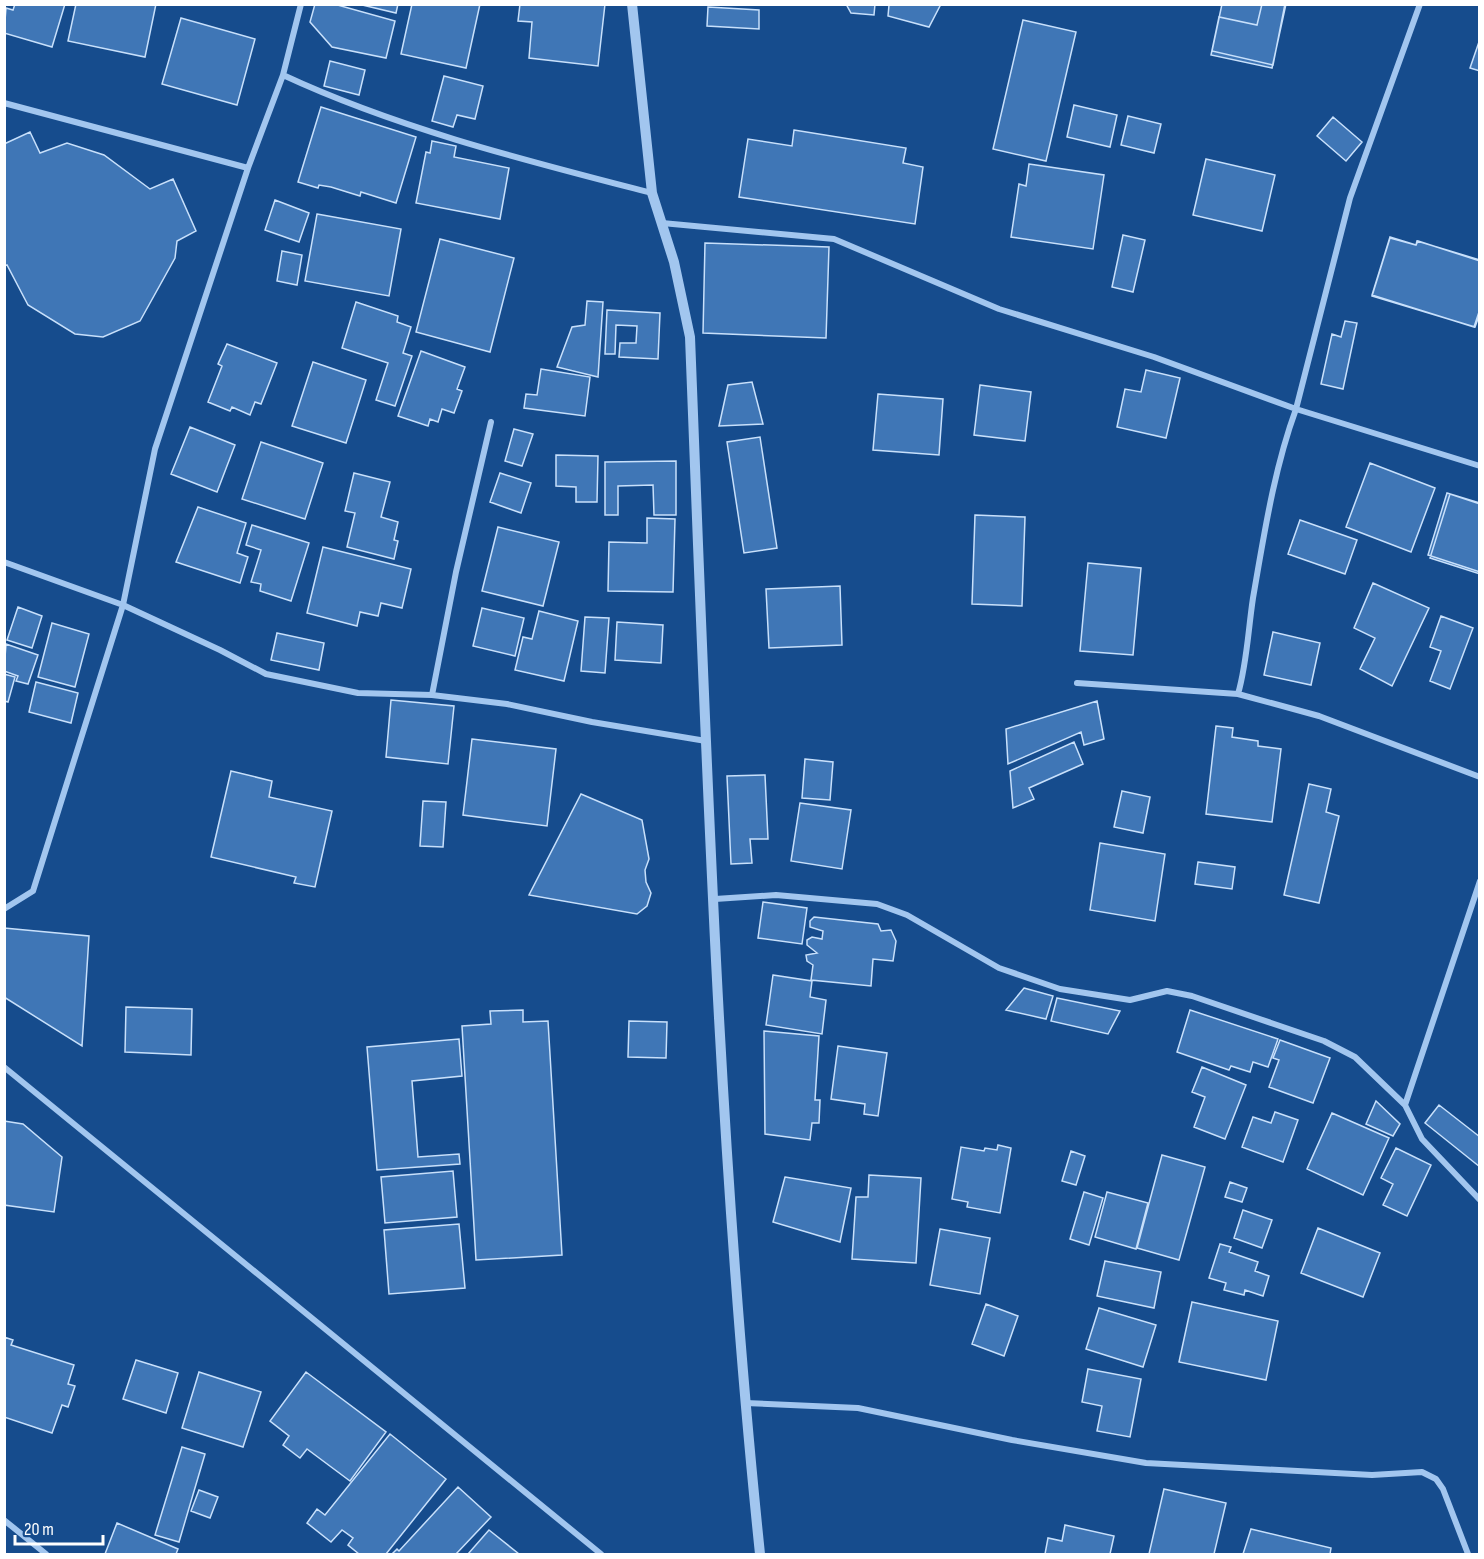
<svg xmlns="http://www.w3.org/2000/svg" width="1484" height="1559" font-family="'Sofia Sans Condensed',sans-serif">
<rect width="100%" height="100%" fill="#164c8d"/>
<path fill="#3f76b6" stroke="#c8e0fb" stroke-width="1.5" d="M15 4H65L52 47 4 33 6 8 13 10Z
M76 4H156L145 57 68 41Z
M315 4H334L395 21 386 58 332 47 310 22Z
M358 4H398L396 13Z
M412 4H480L466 68 401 54Z
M520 4H605L598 66 529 58 532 22 518 21Z
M846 4H875L874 15 851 13Z
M881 4H941L929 27 888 16 889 5Z
M1222 4H1285L1273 65 1212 51Z
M1262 4H1286L1272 68 1211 55 1219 17 1257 25Z
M708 7 759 10V29L707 26Z
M181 18 255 39 237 105 162 84Z
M1023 20 1076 32 1046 161 993 149Z
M1480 39V71L1470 68Z
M330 61 365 70 359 95 324 86Z
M444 76 483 86 475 119 457 115 453 127 432 121Z
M1074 105 1117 115 1110 147 1067 137Z
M321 107 416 137 396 203 361 192 360 196 331 187 319 185 318 188 298 182Z
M1128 116 1161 124 1154 153 1121 145Z
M1333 117 1362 142 1346 161 1317 136Z
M794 130 906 148 903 163 923 167 915 224 739 197 748 139 792 146Z
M30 132 40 153 67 143 104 155 150 189 173 179 196 231 177 241 175 258 140 321 103 337 75 334 28 305 7 265 4 266V144Z
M432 141 456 146 454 157 509 168 500 219 416 203 426 152 430 153Z
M1206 159 1275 175 1262 231 1193 215Z
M1029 164 1104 175 1093 249 1011 237 1019 184 1026 186Z
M275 200 309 213 299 242 265 230Z
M317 214 401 229 389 296 305 281Z
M1123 235 1145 240 1133 292 1112 287Z
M1390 237 1416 245 1418 241 1480 261V309L1474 327 1372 295Z
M1390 238 1416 245 1417 241 1480 260V313L1475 327 1372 296Z
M440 239 514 258 490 352 416 332Z
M705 243 829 247 826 338 703 333Z
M282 251 302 255 297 285 277 281Z
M587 301 603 302 598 377 557 367 572 327 585 325Z
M356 302 398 316 397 322 411 327 403 353 412 356 395 406 376 400 388 363 342 348Z
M607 310 660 313 658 359 619 357 620 343H636L637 326 616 325 615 354H605Z
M1345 321 1357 323 1343 389 1321 384 1332 334 1341 337Z
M227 344 277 363 261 404 255 402 250 415 232 407 230 411 208 402 222 366 218 364Z
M421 351 465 367 457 389 462 391 454 413 442 409 438 422 430 419 428 426 398 416Z
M313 362 366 380 346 443 292 426Z
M541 369 590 377 585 416 524 408 526 394 537 395Z
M1146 370 1180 378 1166 438 1117 427 1125 389 1141 392Z
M752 382 763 424 719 426 728 385Z
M980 385 1031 392 1025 441 974 435Z
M878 394 943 399 939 455 873 450Z
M190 427 235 445 217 492 171 474Z
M514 429 533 434 522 466 505 461Z
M760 437 777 548 744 553 727 442Z
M261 442 323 463 305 519 242 499Z
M556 455 598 456 597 502H576V487L556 486Z
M676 461V515H654L653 485 618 486V515H605V462Z
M1370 463 1435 488 1411 552 1346 527Z
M354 473 390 482 381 517 398 522 394 540 398 541 394 559 347 547 355 513 345 511Z
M500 473 531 483 521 513 490 502Z
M1447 493 1480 503V572L1428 555Z
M1450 494 1480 504V574L1430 558Z
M198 507 246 523 237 553 248 557 240 583 176 562Z
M975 515 1025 517 1022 606 972 604Z
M647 518 675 519 673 592 608 591 609 542 647 543Z
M1300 520 1357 540 1345 574 1288 554Z
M252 525 309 543 291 601 260 591 261 584 251 582 261 550 246 545Z
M498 527 559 542 543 606 482 591Z
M323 547 411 569 402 608 381 603 378 616 360 612 357 626 307 613Z
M1088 563 1141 568 1133 655 1080 651Z
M1373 583 1429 608 1392 686 1360 669 1375 638 1354 628Z
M840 586 842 645 769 648 766 589Z
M18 607 42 616 32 648 7 640Z
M482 608 524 618 515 656 473 646Z
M539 611 578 621 564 681 515 670 523 637 532 639Z
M1441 616 1473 628 1450 689 1430 681 1441 651 1430 647Z
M585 617 609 618 605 673 581 671Z
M617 622 663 625 661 663 615 660Z
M52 623 89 634 75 687 38 677Z
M1273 632 1320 643 1311 685 1264 675Z
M277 633 324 643 319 670 271 660Z
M6 644 38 655 28 684 16 681 18 676 4 671Z
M4 674 15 677 8 702 4 701Z
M36 682 78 693 71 723 29 712Z
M391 700 454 706 448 764 386 757Z
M1097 701 1104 739 1084 745 1081 732 1008 764 1006 729Z
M1216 726 1233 728 1232 737 1258 741V746L1281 749 1272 822 1206 814Z
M472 739 556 749 547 826 463 815Z
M1074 742 1083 764 1029 788 1034 799 1013 808 1010 771Z
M805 759 833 762 830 800 802 798Z
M231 771 272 781 269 797 332 811 315 887 294 883 296 877 211 857Z
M765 775 768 839H750L752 863 731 864 727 776Z
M1309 784 1331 789 1326 812 1339 816 1319 903 1284 895Z
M1122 791 1150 797 1143 833 1114 827Z
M581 794 642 820 649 859 645 870 646 882 651 893 647 906 637 914 529 895Z
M423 801 446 802 443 847 420 846Z
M800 803 851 810 842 869 791 861Z
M1100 843 1165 854 1155 921 1090 910Z
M1198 862 1235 867 1232 889 1195 884Z
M763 902 807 908 802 944 758 938Z
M814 917 878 924 881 931 891 930 896 941 893 961 873 959 871 986 811 980 813 965 807 961 806 955 817 953 807 945V940L812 937 822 939 823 931 810 927V921Z
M4 928 89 936 82 1046 4 997Z
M773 975 812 981 810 997 826 1000 822 1034 766 1025Z
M1024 988 1053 996 1046 1019 1006 1010Z
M1057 998 1120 1011 1108 1034 1051 1021Z
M126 1007 192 1009 191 1055 125 1052Z
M523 1010V1022L548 1021 562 1255 476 1260 462 1026 491 1024 490 1011Z
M1190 1010 1278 1039 1268 1067 1253 1062 1250 1072 1231 1066 1229 1070 1177 1052Z
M629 1021 667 1022 666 1058 628 1057Z
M764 1031 819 1036 815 1100H820L819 1123H812L810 1140 765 1134Z
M459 1039 462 1076 412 1081 418 1157 459 1154 460 1164 377 1170 367 1047Z
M1280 1040 1330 1058 1313 1103 1269 1087 1279 1060 1273 1058Z
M838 1046 887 1053 878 1116 864 1114 865 1104 831 1099Z
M1202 1067 1246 1085 1225 1139 1194 1127 1205 1097 1192 1092Z
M1376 1101 1400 1124 1393 1136 1366 1124Z
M1439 1105 1480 1137V1167L1425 1123Z
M1275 1112 1298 1120 1283 1162 1242 1147 1253 1117 1271 1123Z
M1332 1113 1389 1138 1363 1195 1307 1169Z
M4 1121 23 1124 62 1157 54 1212 4 1205Z
M998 1145 1011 1148 1000 1213 967 1207 968 1202 952 1199 961 1147 984 1151 985 1148 997 1150Z
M1396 1148 1431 1165 1407 1216 1383 1205 1393 1184 1381 1178Z
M1071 1151 1085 1156 1076 1185 1062 1181Z
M1162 1155 1205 1167 1179 1260 1137 1248Z
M453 1171 457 1217 385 1223 381 1177Z
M869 1175 921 1178 916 1263 852 1259 856 1197H868Z
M785 1177 851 1188 840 1242 773 1222Z
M1230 1182 1247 1188 1242 1202 1225 1197Z
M1084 1192 1103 1198 1089 1245 1070 1239Z
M1107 1192 1148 1203 1136 1249 1095 1237Z
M1243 1210 1272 1220 1262 1248 1234 1238Z
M459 1224 465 1288 389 1294 384 1230Z
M1318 1228 1380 1253 1363 1297 1301 1273Z
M940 1229 990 1238 980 1294 930 1285Z
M1220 1244 1231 1247 1229 1252 1258 1262 1255 1271 1269 1276 1263 1296 1245 1290 1244 1295 1224 1290 1226 1283 1209 1278Z
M1105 1261 1161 1272 1154 1308 1097 1296Z
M1192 1302 1278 1321 1266 1380 1179 1362Z
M986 1304 1018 1316 1004 1356 972 1344Z
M1099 1308 1156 1325 1143 1367 1086 1349Z
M4 1337 13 1340 11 1345 74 1365 68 1384 75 1386 68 1407 62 1405 52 1433 4 1417Z
M136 1360 178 1373 166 1413 123 1399Z
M1088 1369 1141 1379 1130 1437 1097 1431 1102 1406 1082 1402Z
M199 1372 261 1392 243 1447 182 1428Z
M306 1372 386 1432 350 1481 307 1449 300 1458 283 1445 289 1436 270 1421Z
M390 1434 446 1479 386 1554H359L348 1545 353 1538 342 1530 331 1542 307 1523 317 1509 325 1515Z
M182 1447 205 1454 179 1542 155 1535Z
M458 1487 491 1517 456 1554H392L397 1549 399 1551Z
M1164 1489 1226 1503 1214 1554H1149Z
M199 1490 218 1497 210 1518 191 1511Z
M117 1523 178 1549 176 1554H105Z
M1065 1525 1114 1536 1110 1554H1045L1048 1538 1062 1541Z
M1251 1529 1331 1548 1330 1554H1243Z
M489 1530 519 1554H468Z"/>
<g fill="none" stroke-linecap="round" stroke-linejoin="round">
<path stroke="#a2c6ef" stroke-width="6" d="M283 75C399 129 528 161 652 193
M4 103 248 168 283 75 301 4
M662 223 834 239 999 309 1154 357 1296 409 1480 466
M4 562 123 605 220 650 266 674 358 693 432 695 507 704 592 722 706 741
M1077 683 1238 694C1247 663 1248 631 1253 598 1264 535 1274 469 1296 409L1350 198 1420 4
M1238 694 1319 716 1480 777
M432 695 456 572 491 422
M1480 881 1405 1105 1422 1139 1480 1200
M715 899 776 895 877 904 907 915 999 968 1060 989 1130 1000 1167 991 1192 996 1324 1041 1355 1057 1405 1105
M4 909 33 891 123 605 155 449 248 168
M4 1067 601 1554
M745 1403 858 1408 1012 1440 1146 1463 1372 1475 1422 1472 1436 1479 1443 1489 1468 1554
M4 1520 46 1554"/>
<path stroke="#a2c6ef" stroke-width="10" d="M632 4 652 193 674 262 690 337C706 743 718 1150 760 1554"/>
</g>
<rect width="1484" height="1559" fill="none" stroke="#ffffff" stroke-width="12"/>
<path d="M15 1535v9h88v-9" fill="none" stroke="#ffffff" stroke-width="3"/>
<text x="24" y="1535" font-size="18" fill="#ffffff" stroke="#164c8d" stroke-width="4.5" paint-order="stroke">20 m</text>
</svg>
